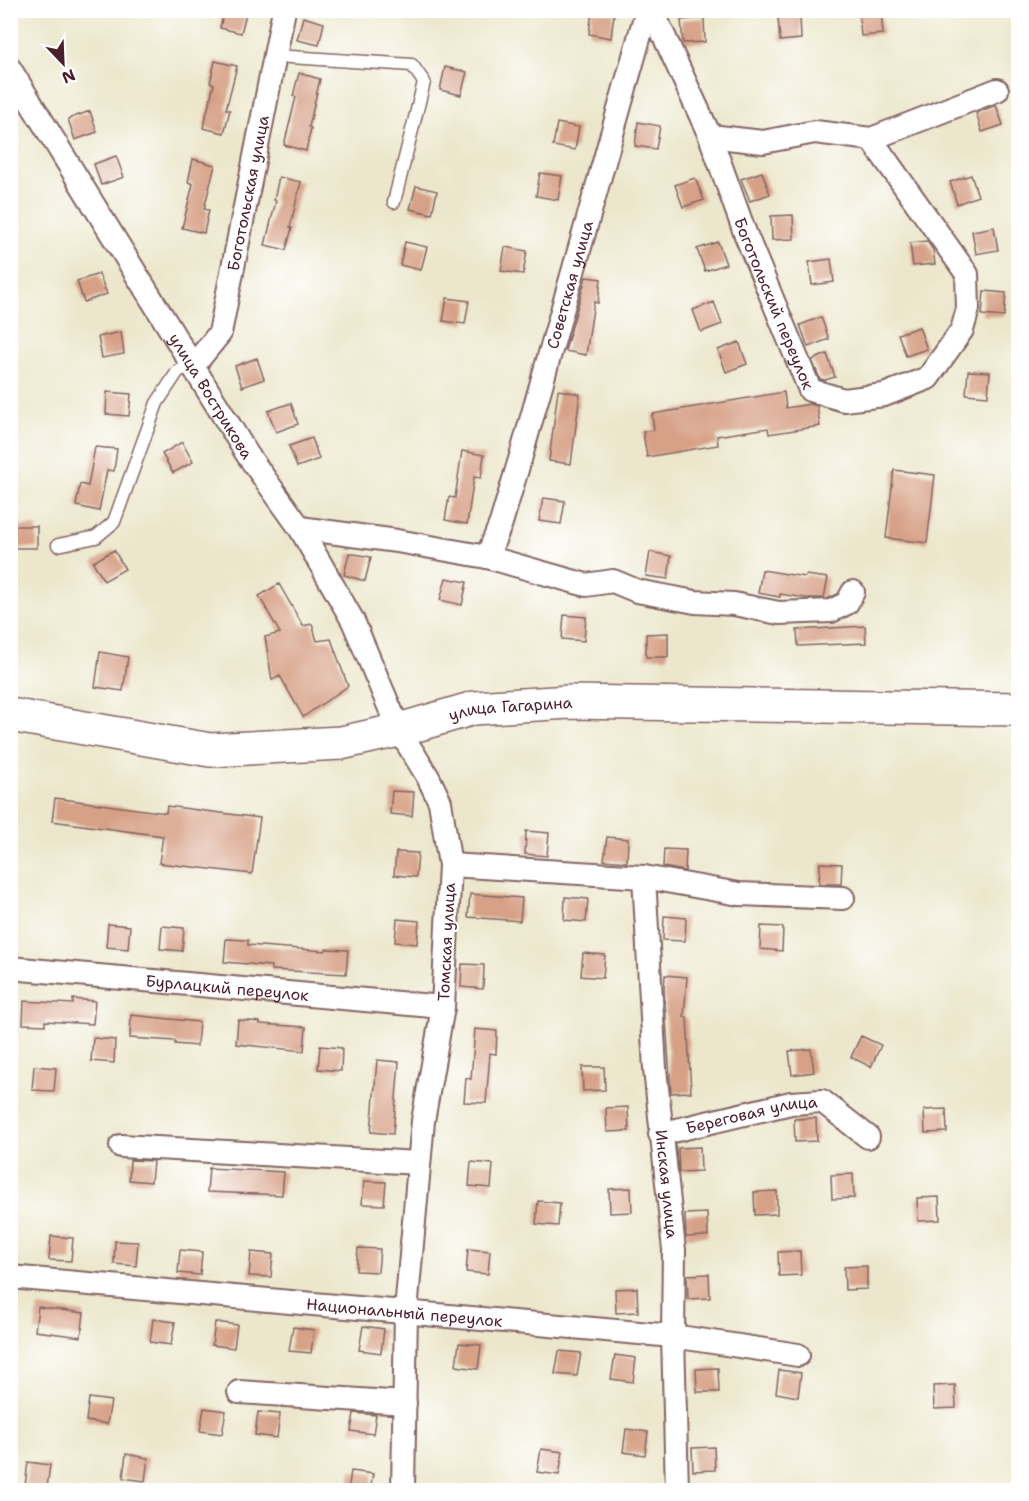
<svg xmlns="http://www.w3.org/2000/svg" width="1029" height="1501" font-family="'Shantell Sans',sans-serif">
<rect width="100%" height="100%" fill="#fff"/>
<filter id="ink" filterUnits="userSpaceOnUse"><feTurbulence type="fractalNoise" baseFrequency=".0167" numOctaves="2"/><feDisplacementMap in="SourceGraphic" scale="12" xChannelSelector="R" yChannelSelector="G"/><feConvolveMatrix kernelMatrix="1 2 1 2 8 2 1 2 1" color-interpolation-filters="sRGB"/></filter>
<filter id="wash" filterUnits="userSpaceOnUse"><feTurbulence type="fractalNoise" baseFrequency=".008" numOctaves="4" result="noise"/><feDisplacementMap in="SourceGraphic" scale="24" xChannelSelector="R" yChannelSelector="G"/><feGaussianBlur stdDeviation="1.35" result="paint"/><feColorMatrix in="noise" values="0 0 0 0 0 0 0 0 0 0 0 0 0 0 0 0 0 1.4 0 .05"/><feComposite in="paint" operator="in"/></filter>
<g filter="url(#wash)">
<rect width="100%" height="100%" fill="#ece7cc"/>
<g id="blocks">
<path fill="#d7a187" d="M224 10H247L241 33 220 28Z
M881 10 883 34 861 36 859 12Z
M592 11 614 14 611 38 589 34Z
M800 15 801 39 780 41 778 17Z
M303 17 324 23 319 45 297 40Z
M704 18 705 42 683 43 681 20Z
M215 61 237 66 226 109 230 110 224 133 203 128 214 84 210 83Z
M445 67 467 72 461 95 440 90Z
M299 73 320 79 309 127 311 128 306 151 284 145 296 97 293 96Z
M996 105 1003 125 982 132 976 113Z
M90 111 97 132 75 140 68 119Z
M638 122 660 126 656 149 635 146Z
M557 123 579 127 575 150 553 146Z
M116 156 124 177 101 185 94 164Z
M193 159 215 165 204 209 209 210 204 233 182 228 193 184 188 182Z
M762 172 770 194 750 201 741 179Z
M540 173 562 176 558 200 536 196Z
M971 175 978 196 957 204 950 182Z
M279 177 301 182 290 227 292 228 286 250 265 245 276 201 274 200Z
M695 178 704 200 683 207 675 185Z
M416 186 437 191 432 214 410 209Z
M793 215 794 239 772 240 771 216Z
M994 227 998 250 976 254 972 231Z
M927 241 933 250 935 264 913 266 910 243Z
M405 242 427 247 421 270 400 265Z
M718 242 726 264 705 271 697 249Z
M505 247 527 251 523 274 501 271Z
M831 259 834 282 812 285 809 262Z
M99 274 107 294 84 302 77 281Z
M586 277 601 279 598 303 594 302 586 355 565 351Z
M984 291 1006 293 1004 317 982 315Z
M447 298 469 301 465 324 443 321Z
M714 302 722 324 701 332 693 310Z
M821 317 829 339 808 347 800 325Z
M919 327 927 349 906 356 898 334Z
M121 332 124 354 102 358 98 337Z
M739 342 747 364 726 372 718 350Z
M827 354 835 377 825 380 820 379 812 360Z
M257 358 264 379 242 387 235 366Z
M968 371 990 372 988 396 966 394Z
M558 390 580 394 571 464 549 461Z
M107 392 131 394 129 416 106 414Z
M784 392 786 408 810 404 817 406 820 426 769 434 768 428 717 436 718 445 647 457 643 432 654 430 652 414Z
M291 403 298 424 276 432 268 411Z
M312 438 319 459 297 467 289 446Z
M182 442 193 462 173 473 162 454Z
M95 447 117 449 114 471 107 470 99 511 76 506 80 484 88 486Z
M462 451 484 455 481 478 474 477 467 524 445 520 449 497 455 498Z
M894 470 935 475 927 543 886 538Z
M543 498 565 501 561 524 539 521Z
M13 526H37V548H13Z
M114 550 125 569 104 581 93 562Z
M650 552 671 556 668 579 646 576Z
M349 553 371 557 365 581 344 575Z
M762 570 805 577 806 575 828 578 824 598H806L780 594V597L758 593Z
M446 578 467 582 462 605 440 600Z
M279 584 303 626 312 624 317 641 331 639 348 686 303 717 280 676 272 680 265 637 280 633 259 596Z
M564 615 586 617 584 641 562 639Z
M865 626 866 643 798 646 797 630Z
M668 633V657H646V634Z
M100 652 128 657 123 691 95 687Z
M392 791 414 792 412 816 390 814Z
M55 798 166 813 167 806 260 818 252 874 159 863 163 836 52 821Z
M526 831 549 833 547 856 525 854Z
M607 837 628 839 627 862 604 860Z
M664 849 686 850 685 871 663 867Z
M396 852 418 853 416 877 394 875Z
M820 863 842 864 841 884H819Z
M470 894 522 898 520 921 468 917Z
M565 897 588 899 586 922 564 920Z
M664 916 686 918 685 941 663 940Z
M397 919 419 921 417 944 395 942Z
M108 924 130 926 128 949 106 947Z
M162 926 184 928 182 951 160 949Z
M761 926 783 927 782 951 760 949Z
M226 939 248 940V945L325 951 326 949 348 950 346 974 271 970V966L224 962Z
M583 953 605 955 603 978 581 976Z
M462 964 484 965 483 989 461 987Z
M665 975 687 977 684 1017H687L691 1092 671 1093 664 990Z
M73 999 95 1001 93 1024 45 1021V1025L23 1024 24 1001 73 1004Z
M131 1015 199 1022 197 1046 175 1044V1041L130 1038Z
M238 1020 260 1022V1024L306 1027 304 1051 236 1044Z
M475 1029 497 1031 496 1054 490 1053 486 1103 464 1102 466 1078 471 1079Z
M861 1036 881 1045 871 1067 851 1057Z
M93 1038 115 1040 114 1063 91 1061Z
M320 1046 342 1048 341 1071 318 1069Z
M811 1049 814 1072 792 1075 789 1051Z
M377 1060 399 1062 393 1134 371 1132Z
M34 1066 56 1068 54 1091 32 1090Z
M582 1067H604L605 1090 583 1091Z
M628 1107 629 1131 607 1132 606 1108Z
M946 1109 947 1132 925 1133 924 1110Z
M816 1118 817 1141 795 1142 794 1119Z
M700 1147 701 1171 679 1172 678 1148Z
M130 1160 153 1161 151 1182 129 1180Z
M471 1162 493 1164 491 1188 469 1186Z
M209 1168 284 1172 282 1195 207 1192Z
M853 1174 854 1198 832 1199 831 1175Z
M364 1181 386 1182 384 1205 362 1204Z
M631 1188 632 1212 610 1213 609 1189Z
M777 1191V1214L755 1215 754 1192Z
M939 1197 940 1220 918 1221 917 1198Z
M538 1201 560 1203 558 1226 536 1224Z
M707 1213 708 1236 686 1237 685 1214Z
M51 1236 73 1238 71 1261 49 1260Z
M115 1241 138 1242 136 1266 114 1264Z
M358 1248 380 1249 378 1272 356 1271Z
M468 1249 490 1251 488 1274 466 1272Z
M180 1250 202 1252 200 1275 178 1273Z
M800 1251 801 1275 779 1276 778 1252Z
M251 1252 273 1254 271 1277 249 1276Z
M867 1266V1289L845 1290 844 1267Z
M709 1274 710 1298 688 1299 687 1275Z
M637 1288 638 1312 616 1313 615 1289Z
M38 1307 84 1313 81 1337 35 1331Z
M153 1319 175 1322 171 1345 150 1342Z
M215 1322 237 1325 234 1348 212 1345Z
M363 1326 384 1329 381 1353 359 1350Z
M293 1327 314 1330 311 1353 289 1351Z
M459 1343 481 1345 478 1369 456 1366Z
M559 1351 581 1353 577 1376 555 1374Z
M615 1355 636 1358 633 1382 611 1379Z
M718 1368 719 1392H697L696 1369Z
M779 1370 801 1373 798 1397 776 1393Z
M955 1385 956 1408 934 1409 933 1386Z
M89 1398 111 1401 107 1424 86 1421Z
M204 1408 226 1411 222 1434 200 1431Z
M258 1412 280 1414 277 1438 255 1435Z
M354 1413 376 1415 373 1434 351 1431Z
M626 1429 648 1432 645 1455 623 1452Z
M714 1447 715 1470 693 1471 692 1448Z
M541 1449 563 1452 559 1475 537 1472Z
M126 1454 148 1458 145 1481 123 1478Z
M28 1462 50 1465 47 1488 25 1486Z
M351 1471 373 1474 370 1491H348Z"/>
</g>
</g>
<g filter="url(#ink)">
<use href="#blocks" fill-opacity="0" stroke="#836563" stroke-width="1.5"/>
<g fill="none" stroke-linecap="round" stroke-linejoin="round">
<g stroke="#836563" stroke-width="15">
<path id="service" d="M275 56 412 65 424 82 394 202
M58 545 96 537 114 522 157 403 178 371 194 365"/>
</g>
<g stroke="#836563" stroke-width="26">
<g id="minor">
<path id="s1" d="M652 10 710 136 745 233 810 390 844 400 884 395 928 378 962 330 968 309 967 274 871 139"/>
<path id="s2" d="M10 69 247 454 300 528 353 621 399 730 428 777 440 802 450 865 443 1007 423 1121 406 1311 403 1490"/>
<path d="M710 136 763 142 815 132 871 139 997 90"/>
<path id="s3" d="M194 365 220 333 284 10"/>
<path id="s4" d="M300 528 397 541 487 557 501 523 521 456 647 10"/>
<path d="M487 557 586 585 613 581 637 591 695 602 734 604 779 613 831 611 847 603 853 592"/>
<path d="M450 865 644 877 739 894 843 898"/>
<path id="s5" d="M644 877 655 1069 674 1250 673 1336 677 1490"/>
<path id="s6" d="M10 968 443 1007"/>
<path id="s7" d="M660 1134 791 1103 822 1101 868 1137"/>
<path d="M121 1146 419 1163"/>
<path id="s8" d="M10 1277 673 1336 798 1355"/>
<path d="M239 1392 405 1403"/>
</g>
</g>
<g stroke="#836563" stroke-width="36">
<g id="primary">
<path id="s9" d="M10 715 210 750 341 743 399 730 474 708 570 702 1018 709"/>
</g>
</g>
<use href="#service" stroke="#fff" stroke-width="12"/>
<use href="#minor" stroke="#fff" stroke-width="22"/>
<use href="#primary" stroke="#fff" stroke-width="33"/>
</g>
</g>
<g text-anchor="middle" stroke-width="4.5" stroke-linejoin="round" paint-order="stroke">
<g font-size="16" fill="#4a1f2b" stroke="#fff">
<text dy="6" stroke="none"><textPath href="#s3" startOffset="184">Боготольская улица</textPath></text>
<text dy="6" stroke="none"><textPath href="#s4" startOffset="474">Советская улица</textPath></text>
<text dy="6" stroke="none"><textPath href="#s1" startOffset="318">Боготольский переулок</textPath></text>
<text dy="6" stroke="none"><textPath href="#s2" startOffset="384">улица Вострикова</textPath></text>
<text dy="6" stroke="none"><textPath href="#s9" startOffset="508">улица Гагарина</textPath></text>
<text transform="translate(446 942) rotate(-87)" y="6">Томская улица</text>
<text dy="6" stroke="none"><textPath href="#s6" startOffset="218">Бурлацкий переулок</textPath></text>
<text dy="6" stroke="none"><textPath href="#s7" startOffset="94">Береговая улица</textPath></text>
<text dy="6" stroke="none"><textPath href="#s5" startOffset="308">Инская улица</textPath></text>
<text dy="6" stroke="none"><textPath href="#s8" startOffset="396">Национальный переулок</textPath></text>
</g>
</g>
<rect width="1029" height="1501" fill="none" stroke="#fff" stroke-width="36"/>
<g transform="translate(63 63) rotate(157)" stroke="#ffffff" stroke-width="4.5" paint-order="stroke">
<path d="M0-4.5L10 22L0 15L-10 22Z" fill="#4a1f2b"/>
<text y="-9" font-size="16" font-weight="bold" text-anchor="middle" fill="#4a1f2b">N</text>
</g>
</svg>
